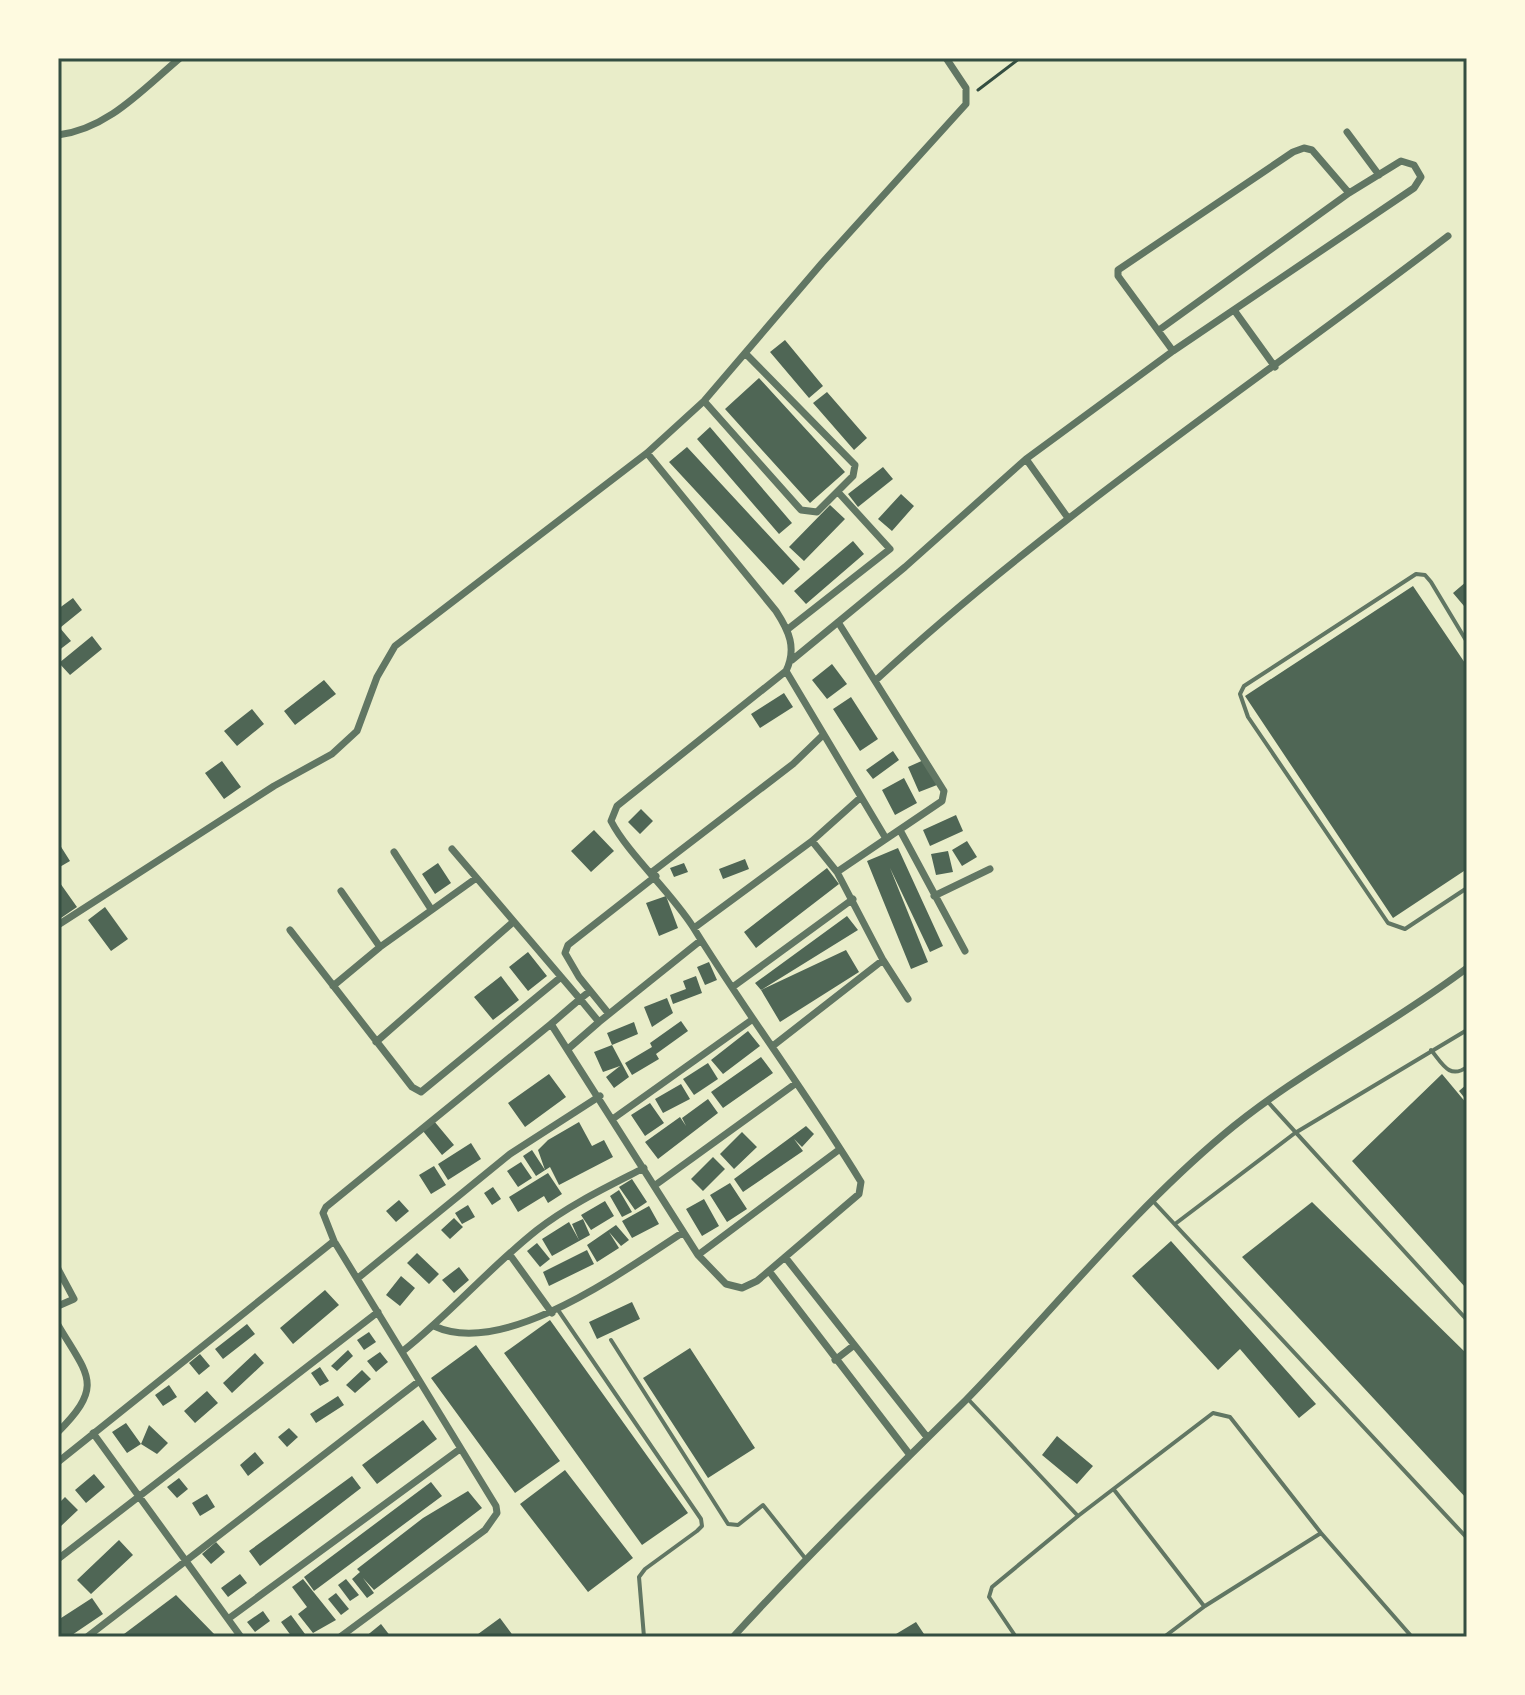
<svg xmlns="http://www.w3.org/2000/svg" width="1525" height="1695" font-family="Commissioner,sans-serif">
<rect width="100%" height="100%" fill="#e9edc9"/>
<path fill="#4f6655" d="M785 340 823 386 809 398 770 352Z
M759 378 845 472 810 503 725 409Z
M827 392 867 438 854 450 813 403Z
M710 427 792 523 779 534 697 439Z
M687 447 800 569 783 585 669 462Z
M883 467 893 479 858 507 848 494Z
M901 494 914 506 892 531 878 519Z
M830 505 845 519 804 561 789 547Z
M853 541 864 554 806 604 794 591Z
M1467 581V603L1464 606 1453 593Z
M1413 586 1467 666V869L1393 918 1245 696Z
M73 598 82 610 61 627 58 609Z
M60 628 71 641 58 651V629Z
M92 636 102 649 70 675 59 663Z
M832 664 847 684 827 699 812 680Z
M324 680 336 694 295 725 284 711Z
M784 693 793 707 760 728 751 714Z
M851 697 878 739 860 751 833 709Z
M252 709 264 724 237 746 224 731Z
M893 751 899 760 873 779 866 770Z
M926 759 937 785 919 792 908 767Z
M222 761 241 787 224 799 205 773Z
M904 778 917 803 895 815 882 790Z
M641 809 653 821 640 834 628 822Z
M956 815 963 831 930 846 923 830Z
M594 830 614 851 591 872 571 851Z
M967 841 977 857 962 866 952 850Z
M58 842 70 861 58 868Z
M898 848 943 946 930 952 890 868 928 962 911 969 867 861Z
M948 851 953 872 936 875 931 854Z
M745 859 749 869 723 879 719 869Z
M438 863 451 883 435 894 422 874Z
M684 863 688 872 674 877 670 868Z
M827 868 839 884 756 948 744 932Z
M60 883 77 907 58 920V885Z
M666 896 678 928 659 936 646 903Z
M105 907 128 939 111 951 88 920Z
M847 916 858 930 761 990 755 983Z
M846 950 859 972 780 1022 761 990Z
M528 952 547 976 528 991 509 967Z
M709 962 717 980 705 985 697 967Z
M501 976 519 1000 493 1020 474 997Z
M696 976 702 993 673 1004 670 995 686 989 683 981Z
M667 998 673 1013 652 1027 644 1007Z
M681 1021 688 1031 656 1054 659 1059 632 1075 625 1063 652 1047 650 1043Z
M634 1022 638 1034 612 1045 607 1033Z
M748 1031 760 1046 723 1074 711 1060Z
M612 1045 629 1077 614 1088 606 1077 620 1066 603 1072 594 1052Z
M761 1057 773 1073 723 1108 711 1092Z
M708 1063 718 1079 694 1095 683 1079Z
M549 1074 566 1097 525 1127 508 1103Z
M1442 1074 1467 1104 1465 1287 1352 1161Z
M681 1084 690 1099 663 1113 655 1099Z
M1467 1084V1101L1459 1091Z
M708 1099 718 1113 658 1159 645 1142 680 1117 686 1126 682 1118Z
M650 1103 664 1123 645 1136 631 1115Z
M434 1121 454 1145 442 1155 423 1131Z
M579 1122 592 1146 604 1140 613 1157 559 1185 550 1167 536 1176 523 1156 532 1150 545 1170 538 1150 548 1140Z
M806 1126 814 1134 802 1147 794 1139 803 1151 743 1192 734 1179Z
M742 1132 757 1147 734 1169 720 1154Z
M471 1143 481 1159 448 1180 438 1164Z
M713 1157 725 1169 703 1191 691 1179Z
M521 1162 532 1178 518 1187 507 1171Z
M434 1166 446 1185 431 1194 419 1175Z
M548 1173 562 1194 548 1203 544 1196 518 1212 509 1197Z
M632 1179 647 1202 635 1210 619 1187Z
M730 1183 747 1209 727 1222 710 1195Z
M493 1187 501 1199 492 1205 484 1193Z
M619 1190 632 1212 622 1217 610 1196Z
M704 1199 719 1226 702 1236 686 1209Z
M399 1200 409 1211 396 1222 386 1211Z
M605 1201 614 1216 591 1230 581 1215Z
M1312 1202 1467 1354V1499L1242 1257Z
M468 1205 475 1217 462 1224 455 1213Z
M649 1206 659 1224 632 1238 622 1221Z
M454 1218 463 1227 450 1239 441 1230Z
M583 1219 590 1235 552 1256 542 1239 569 1222 579 1240 572 1224Z
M616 1225 629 1240 621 1246 609 1232 619 1248 597 1262 587 1245Z
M1171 1241 1316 1404 1299 1418 1240 1349 1218 1370 1132 1276Z
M537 1243 550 1259 540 1267 527 1251Z
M587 1250 594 1264 549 1286 543 1272Z
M417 1253 439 1274 429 1284 407 1263Z
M459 1267 469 1280 454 1293 442 1280Z
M401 1276 415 1288 400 1306 386 1295Z
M325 1290 339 1305 293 1344 280 1328Z
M632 1302 640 1319 597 1339 589 1322Z
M550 1320 688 1513 642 1545 504 1353Z
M247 1324 255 1334 223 1359 215 1349Z
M369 1332 376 1342 364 1350 357 1340Z
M476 1345 560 1461 515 1493 431 1378Z
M690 1348 755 1448 708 1478 643 1378Z
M348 1350 353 1356 337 1371 331 1366Z
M380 1352 388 1362 376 1372 367 1361Z
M255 1353 264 1363 232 1393 223 1383Z
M200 1354 210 1366 199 1375 189 1363Z
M320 1367 329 1381 320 1386 311 1373Z
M362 1370 371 1379 355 1393 346 1385Z
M169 1385 177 1397 163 1406 155 1395Z
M207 1391 218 1403 195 1423 184 1411Z
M338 1396 344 1405 316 1423 310 1414Z
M423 1420 437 1439 377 1484 362 1465Z
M126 1423 141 1444 127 1453 112 1432Z
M149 1425 168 1443 157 1454 141 1444Z
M289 1428 298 1437 287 1447 278 1437Z
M1057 1436 1093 1466 1077 1484 1042 1455Z
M255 1452 264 1463 248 1476 240 1465Z
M565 1470 633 1558 588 1592 520 1504Z
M94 1474 105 1487 86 1503 75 1490Z
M352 1476 361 1488 260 1566 249 1551Z
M179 1478 188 1489 177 1498 167 1487Z
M431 1482 442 1496 314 1591 304 1577Z
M468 1491 482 1508 374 1590 363 1578 374 1593 367 1598 352 1579 360 1572 357 1569 423 1518Z
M207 1494 215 1507 200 1516 192 1503Z
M65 1497 78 1510 60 1527 58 1504Z
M119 1540 133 1555 91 1594 77 1580Z
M216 1542 225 1552 211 1564 202 1554Z
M240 1574 247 1583 228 1597 221 1588Z
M303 1579 336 1620 313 1633 298 1614 307 1607 292 1587Z
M346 1579 359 1595 350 1601 338 1585Z
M336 1593 349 1609 341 1615 328 1599Z
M176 1595 217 1637H120Z
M92 1598 103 1614 69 1637H58V1620Z
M263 1611 270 1621 255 1632 247 1622Z
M291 1615 305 1634 301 1637H292L281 1622Z
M500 1618 514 1637H474Z
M916 1622 926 1637H891Z
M381 1624 391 1637H365Z"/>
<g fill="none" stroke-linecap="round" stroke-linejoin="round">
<path stroke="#344e41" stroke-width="3" d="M978 90 1020 58"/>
<path stroke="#617663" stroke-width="4" d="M1467 642 1431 582 1425 575 1416 574 1244 686 1240 694 1248 717 1388 923 1405 929 1467 888
M1431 1050C1442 1063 1449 1080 1467 1067
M1268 1102 1467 1320
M1152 1200 1467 1538
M1175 1224 1295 1133 1467 1030
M558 1310 701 1519 702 1526 697 1531 645 1569 639 1577 644 1637
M611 1340 728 1524 738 1525 763 1505 805 1558
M967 1398 1078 1516
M1115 1491 1204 1606
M1016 1637 989 1597 992 1587 1078 1516 1213 1413 1230 1417 1321 1533 1412 1637
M1164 1637 1205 1606 1321 1533"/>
<path stroke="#617663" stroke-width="7" d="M1347 132 1379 175
M58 135C108 129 143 89 180 58
M1234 310 1275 367
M1159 330 1349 193 1312 150 1304 148 1293 152 1118 270V276L1173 351
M704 401 801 510 817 512 853 476 855 465 746 354
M1026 459 1068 518
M838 622 944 791 942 801 837 872 883 960 908 999
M788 629 890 549 838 492
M792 660 905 567 1026 459 1173 351 1414 188 1421 177 1414 165 1401 161 1349 193
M786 671 885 837
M876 680C1054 516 1256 383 1448 236
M901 832 965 951
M812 841 837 872
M452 849 580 999 590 991
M394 852 431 909
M652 872 793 764 823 735
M341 891 380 947
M934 896 990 869
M58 925 274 786 332 754 357 731 377 677 395 646 647 453 704 401 822 263 966 104V88L946 58
M694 928 812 841 860 798
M290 930 412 1087 421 1092 561 977
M333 986 380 947 475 879
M734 986 853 899
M609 1014 579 977 565 953 568 945 656 876
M551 1024 580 999 599 1022 700 941
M376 1042 512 923
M774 1045 883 960
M568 1049 599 1022
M614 1118 753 1019
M654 1186 795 1084
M510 1255 552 1313
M698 1255 840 1149
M785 1257 927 1437
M58 1269 74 1299 58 1306
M769 1271 910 1455
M358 1278 510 1154 600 1096
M58 1325C88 1376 105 1385 58 1432
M434 1326C504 1359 625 1270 682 1233
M403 1351C450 1314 489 1268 537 1230 569 1205 607 1187 644 1168
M835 1360 853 1346
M93 1433 241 1637
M58 1462 334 1241
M58 1559 378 1312
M228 1619 460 1449
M87 1637 418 1382
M340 1637 485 1530 497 1513 496 1506 334 1241 323 1213 326 1207 551 1024 698 1255 726 1284 742 1288 757 1281 859 1194 861 1182C808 1095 746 1013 693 927 671 892 628 854 611 821L617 806 786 671C797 648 789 631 776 611L647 453
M733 1637C808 1555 887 1478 966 1400 1052 1312 1128 1215 1223 1135 1299 1071 1388 1028 1467 968"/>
</g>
<rect width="1525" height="1695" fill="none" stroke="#fefae0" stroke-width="120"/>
<rect x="60" y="60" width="1405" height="1575" fill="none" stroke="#344e41" stroke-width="3"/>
</svg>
